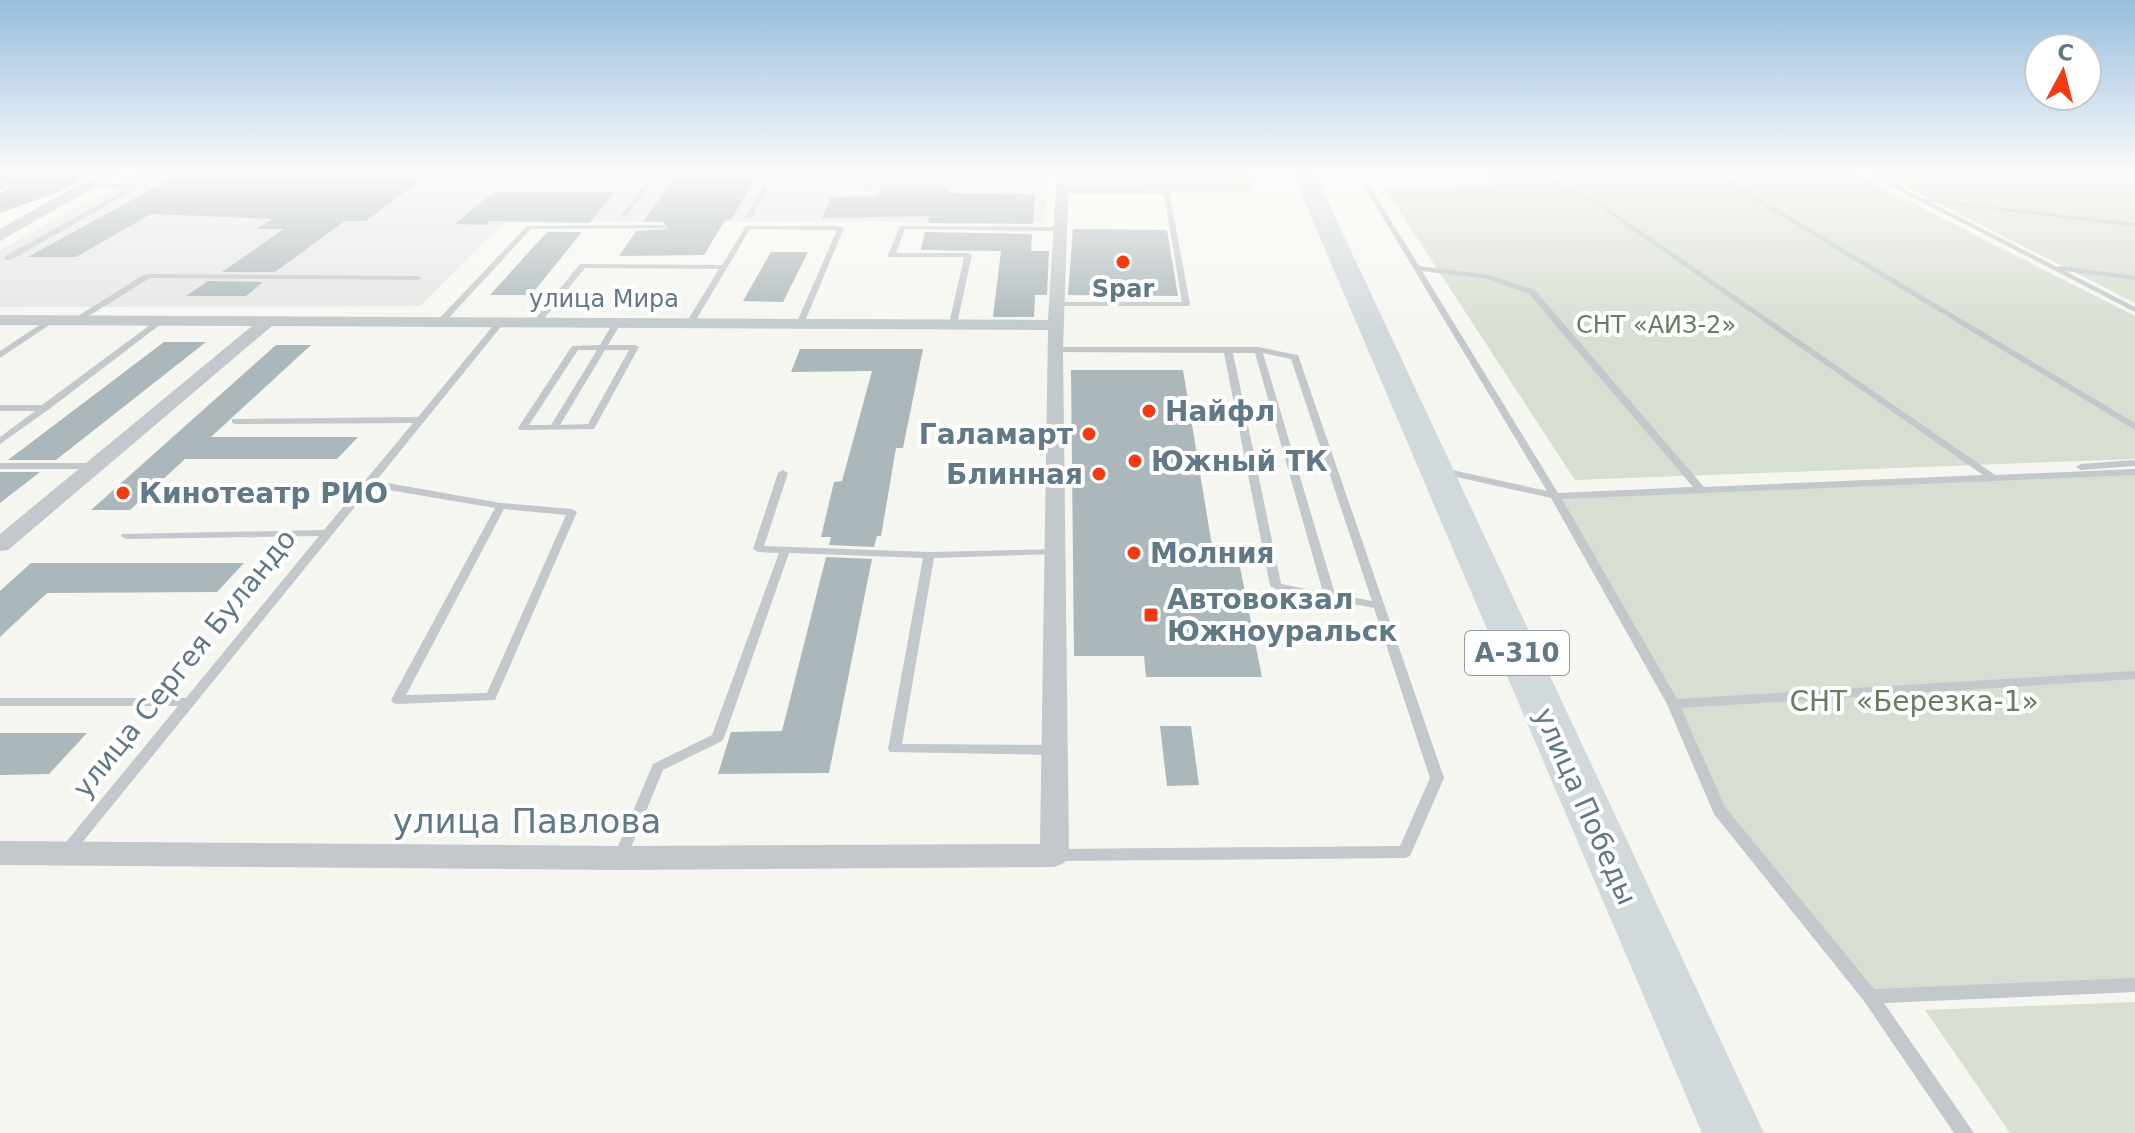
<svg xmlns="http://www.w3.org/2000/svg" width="2135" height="1133" font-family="'DejaVu Sans',sans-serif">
<rect width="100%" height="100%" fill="#f6f6f1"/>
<path fill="#e6e7e5" d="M140 172H1050L1044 222H505L420 306 0 307V250Z"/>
<path fill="#d7ded2" d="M1069 172H1247L1254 191 1066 190Z
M1487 172H1851L2135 316V459L1575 480 1385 189 1494 185Z
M1877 172H2135V303Z
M2135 472V985L1870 996 1719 810 1673 704 1555 496Z
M2135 1002V1133H2010L1925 1010Z"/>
<path fill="#acb7bb" d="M0 172H95L59 192 0 213V193L11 186 0 180Z
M183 172H375L364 179H422L366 221H345L275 272H222L284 229H257L272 219 151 214 76 257H28Z
M678 172H753L748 180H754L731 220H725L704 255 619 256 636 231 668 229 663 222H643Z
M882 186H949L947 193 1035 194 1033 224 928 223 929 216 822 218 831 197 878 196Z
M494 192H614L590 223 490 221 486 225 455 224Z
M1073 229 1167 230 1178 296 1068 295Z
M547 232H582L531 295H490Z
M925 232 1032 234 1031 251H1049L1047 295H1035L1034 317H993L1001 251 921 250Z
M771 252H808L783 302 743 301Z
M208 281 263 282 246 296H186Z
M164 342H206L56 460H8Z
M276 345H311L211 437H358L337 459H185L130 510H91Z
M800 349H923L903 448H896L881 536H877L874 547 829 545 831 537H821L834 482 842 481 872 371 791 372Z
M1071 370H1183L1213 552H1237L1262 677H1146L1144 656H1074Z
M0 472H40L0 503Z
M826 557 872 559 829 773 718 774 731 732 782 731Z
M31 563H244L217 592 47 593 0 637V591Z
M1160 726H1191L1199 785 1167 786Z
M0 733H87L49 774 0 775Z"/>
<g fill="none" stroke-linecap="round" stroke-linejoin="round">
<path stroke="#bec1c3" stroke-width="3" stroke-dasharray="3 3" stroke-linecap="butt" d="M1124 172 1142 176
M1094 175 1124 172
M1178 190H1203L1227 172"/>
<path fill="#c2c8cb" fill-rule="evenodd" d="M522 172H661L626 216 624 217 621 215 653 175 525 174Z
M771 172H777L752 217 747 218 746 217Z
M869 172H875L870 188 867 190 864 188Z
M967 172H1066V173L1063 175 970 174Z
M1540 172H1547L1565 188 1598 201 1995 475 2135 469V475L1562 499 1677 699 2135 671V679L1681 708 1725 807 1874 989 2135 978V992L1884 1003 1974 1133H1954L1864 1001 1714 814 1667 704 1551 498 1443 474 1438 471 1443 468 1547 491 1364 186 1369 185 1419 266 1489 275 1535 290 1704 487 1983 475 1594 203 1561 190ZM1422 271 1488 279 1529 294 1693 487 1558 493Z
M1708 172H1716L2135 423V430Z
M1864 172H1872L1924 199 2135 223V227L1931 202 2057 267 2060 266 2135 276V280L2065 271 2135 307V312Z
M1992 172H2001L2007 176 2002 177Z
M0 183 7 185 8 186 0 190Z
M89 183 136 185 139 187 11 260H5V256L129 188 91 186 89 185Z
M1062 190 1169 191 1190 304 1189 306H1054V302H1182L1164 194 1060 193 1059 192Z
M663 225 666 227 665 228 531 229 443 324 436 322 527 226Z
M746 226H841L844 228 803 326 796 324 837 230 750 229 693 325 686 323 719 269 585 268 539 325 532 323 580 264 722 265Z
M900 226 1060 227 1063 229 1060 231 905 229 896 253H968L972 255 957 324 953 326 949 324 964 257H889L888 255Z
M145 274 418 276 422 278 418 280 150 278 77 323 70 321Z
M50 318 57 320 0 358V351Z
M158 319 165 321 48 410 0 444V437L35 411H0V405H42Z
M497 321 504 323 376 481 501 503 572 509 577 512 495 700 397 704 393 703 391 700 495 508 371 487 72 855 67 857 62 855 60 851 62 847 178 706H0V698H186L319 536 126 539 121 536 122 534 324 530 413 423 235 424 232 423V419L418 417ZM504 509 566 515 487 693 406 695Z
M614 321 621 323 608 345H635L639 347 594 429 520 430 518 428 572 346 600 345ZM578 350H597L551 425H529ZM605 350H629L588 424 560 425Z
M1055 347H1258L1298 355 1444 778 1410 856 1405 858 1055 861 1050 859 1048 855 1050 851 1055 849 1400 846 1430 778 1374 608 1276 589 1270 586 1224 353 1052 352V348ZM1233 353H1255L1323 592 1281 584ZM1263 353 1291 359 1372 601 1335 594Z
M2135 460V466L2081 470 2076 467 2081 464Z
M0 463H95L100 466 95 469H0Z
M783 470 788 473 764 546 929 552 1059 549 1060 551 1055 554 934 558 902 744 1054 745 1059 747 1061 750 1059 753 1054 755 890 752 888 749 923 558 789 553 724 738 722 741 663 770 625 862 620 864 615 862 613 858 653 764 712 735 779 553 758 552 753 549 778 473Z"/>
<path fill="#c2c8cb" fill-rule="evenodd" d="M1057 172H1069L1063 350 1069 855 1064 863 1054 867 620 870 0 865V841L620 846 1040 844 1048 330 272 326 8 550 0 551V534L252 326 0 325V315L1048 320Z"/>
<path fill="#c2c8cb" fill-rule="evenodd" d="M101 172H121L0 241V229Z"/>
<path fill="#d2d9dd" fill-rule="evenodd" d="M1292 172H1314L1764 1133H1702Z"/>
</g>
<linearGradient id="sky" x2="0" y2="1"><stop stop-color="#97bdde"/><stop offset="0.52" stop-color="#fbfbf9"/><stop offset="1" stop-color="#fbfbf9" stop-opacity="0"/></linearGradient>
<rect width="2135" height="331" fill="url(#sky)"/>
<g fill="#f53a12" stroke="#fff" stroke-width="3">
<circle cx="1123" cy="262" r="8"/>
<circle cx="1149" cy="411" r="8"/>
<circle cx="1089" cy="434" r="8"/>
<circle cx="1135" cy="461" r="8"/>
<circle cx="1099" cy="474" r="8"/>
<circle cx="123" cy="493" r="8"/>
<circle cx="1134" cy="553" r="8"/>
<rect x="1143" y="607" width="16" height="16" rx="4"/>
</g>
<g text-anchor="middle" stroke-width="8" stroke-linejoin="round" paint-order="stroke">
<g font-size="24" font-weight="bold" fill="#617886" stroke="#fff">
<text x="1123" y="297">Spar</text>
</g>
<g font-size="24" fill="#617886" stroke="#fff">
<text x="604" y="307">улица Мира</text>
</g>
<g font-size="24" fill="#687c61" stroke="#fff">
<text x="1656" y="333">СНТ «АИЗ-2»</text>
</g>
<rect fill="#fff" stroke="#90a0aa" stroke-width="2" x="1465" y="631" width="104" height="44" rx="6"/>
<g font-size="26" font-weight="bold" fill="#617886">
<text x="1517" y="662">А-310</text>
</g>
<g font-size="28" font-weight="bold" fill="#617886" stroke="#fff" text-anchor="start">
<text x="1165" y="421">Найфл</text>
<text x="1073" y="444" text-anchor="end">Галамарт</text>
<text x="1151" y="471">Южный ТК</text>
<text x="1083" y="484" text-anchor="end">Блинная</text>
<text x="139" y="503">Кинотеатр РИО</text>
<text x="1150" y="563">Молния</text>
<text x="1167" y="609">Автовокзал<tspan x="1167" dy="32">Южноуральск</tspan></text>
</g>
<g font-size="28" fill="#617886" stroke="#fff">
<text transform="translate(184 663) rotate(-51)" y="10">улица Сергея Буландо</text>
<text transform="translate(1586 806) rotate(66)" y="10">улица Победы</text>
</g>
<g font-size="28" fill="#687c61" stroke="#fff">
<text x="1914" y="711">СНТ «Березка-1»</text>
</g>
<g font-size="34" fill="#617886" stroke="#fff">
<text x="527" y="833">улица Павлова</text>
</g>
</g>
<g transform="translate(2063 72) rotate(7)"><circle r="38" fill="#ffffff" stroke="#c0c9cf" stroke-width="2"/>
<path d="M0-6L14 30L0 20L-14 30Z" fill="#f53a12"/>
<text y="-12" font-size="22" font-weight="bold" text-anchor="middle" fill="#617886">С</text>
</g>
</svg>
